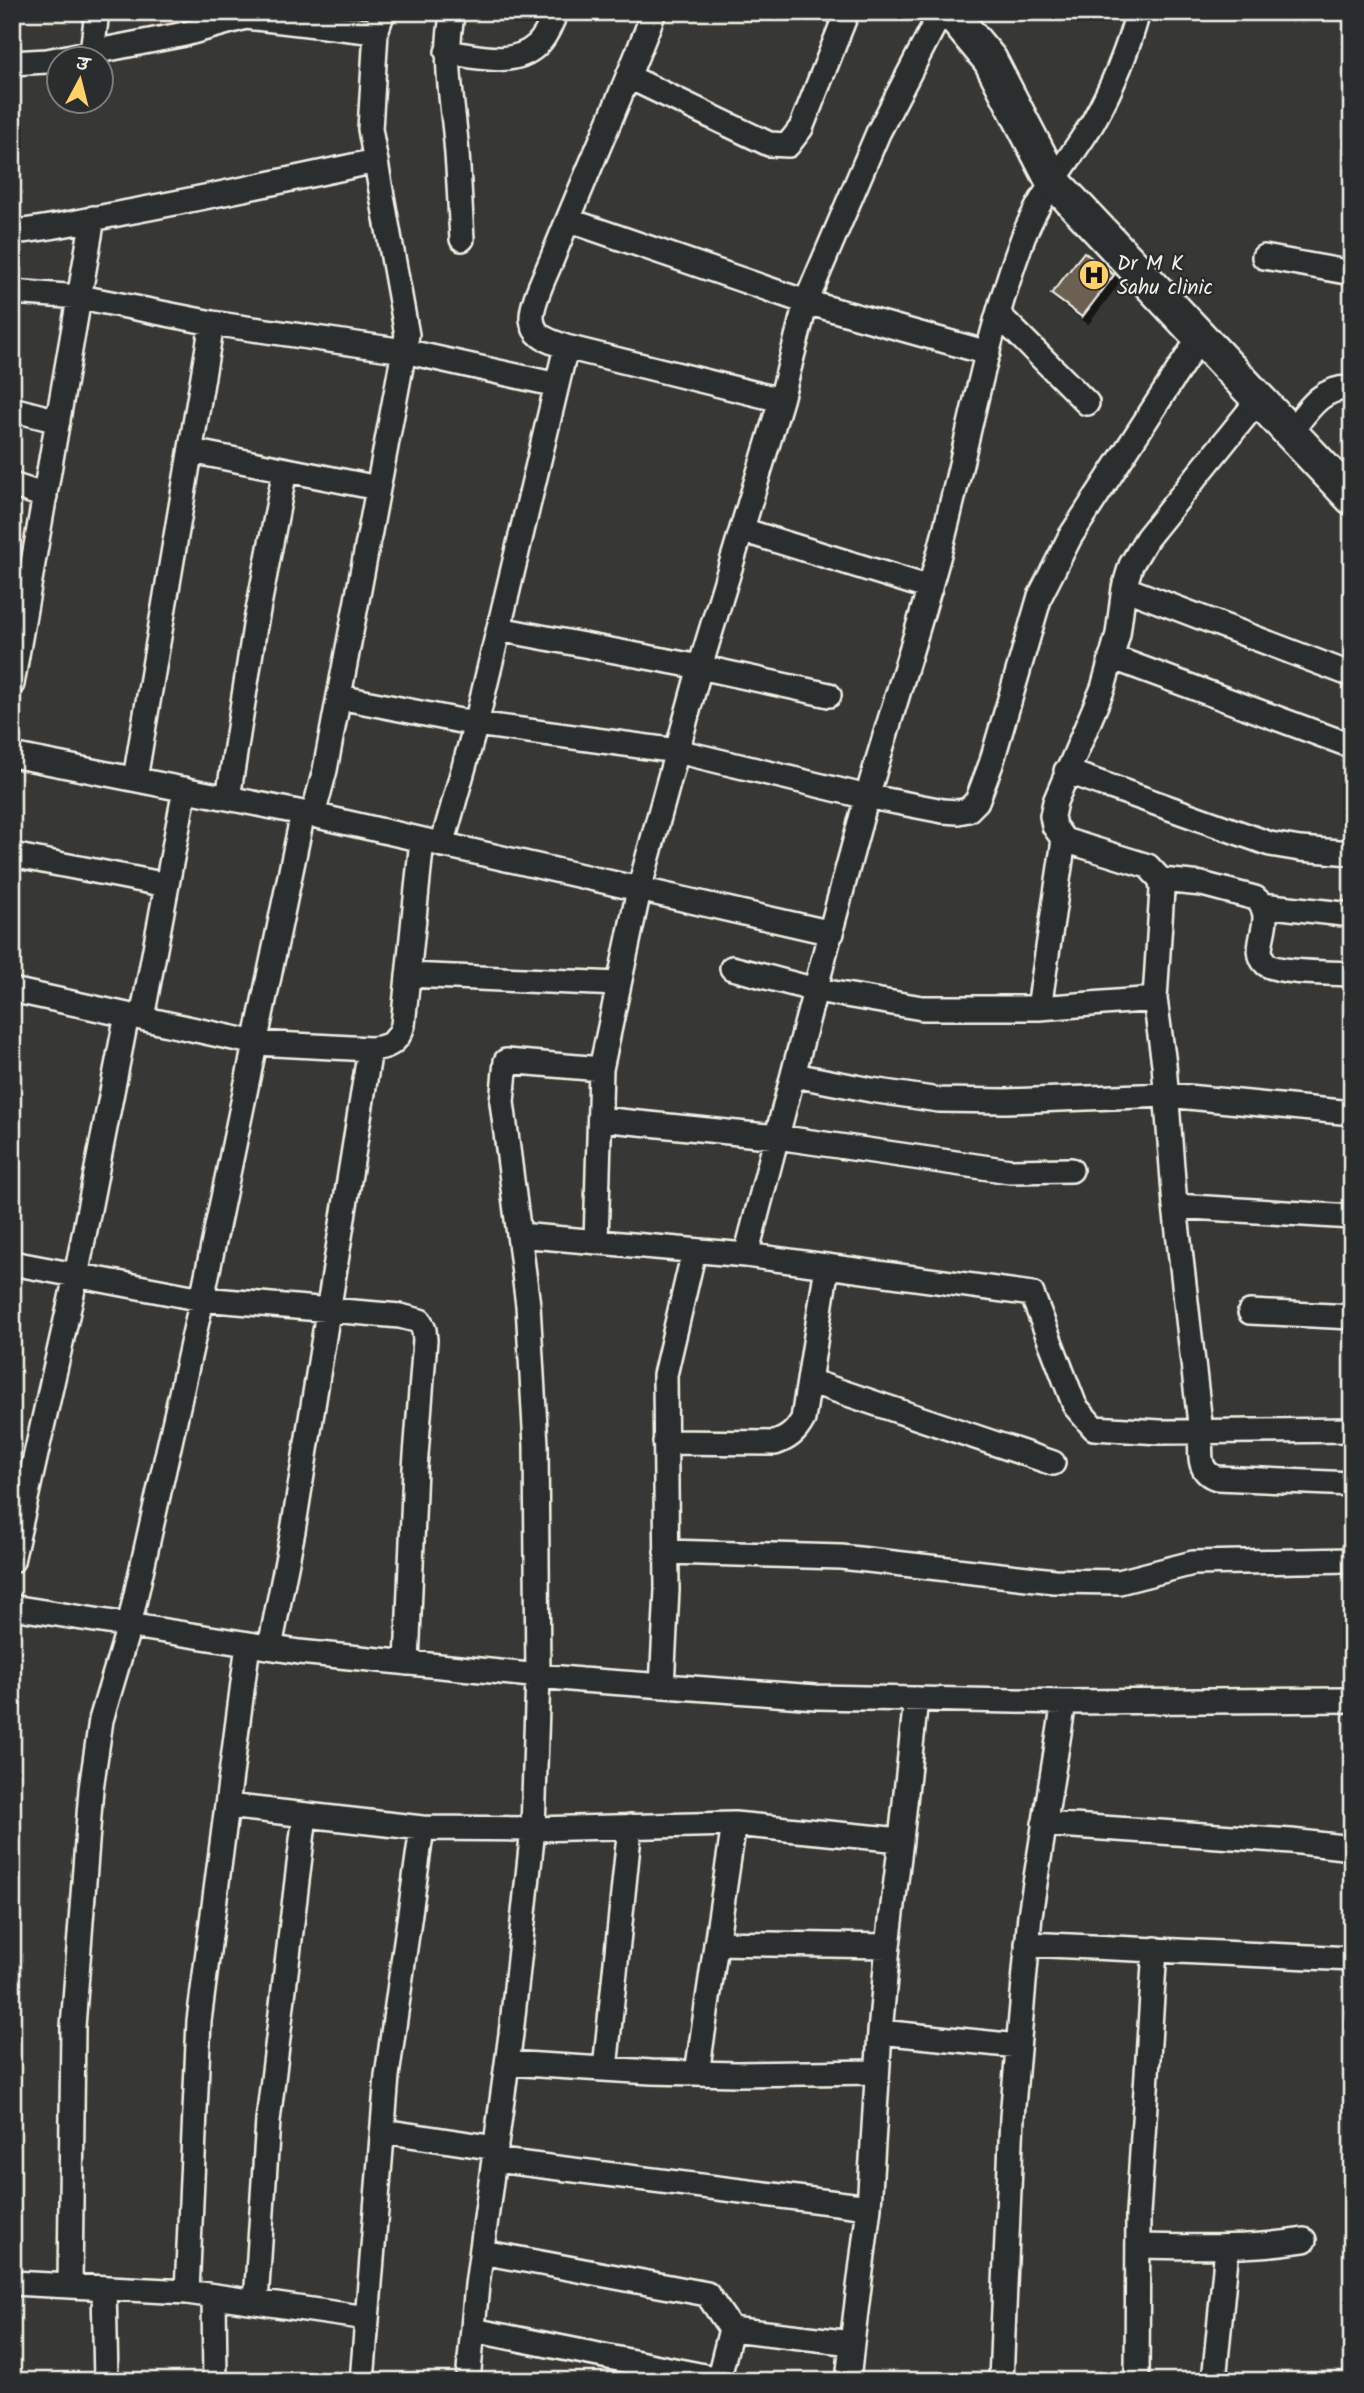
<svg xmlns="http://www.w3.org/2000/svg" width="1364" height="2393" font-family="Kalam,'Playpen Sans Deva',sans-serif">
<defs>
<filter id="shadow"><feDropShadow dx="6" dy="6" stdDeviation="0" flood-color="#0009"/></filter>
</defs>
<rect width="100%" height="100%" fill="#373735"/>
<filter id="ink" filterUnits="userSpaceOnUse"><feTurbulence type="fractalNoise" baseFrequency=".0143" numOctaves="2"/><feDisplacementMap in="SourceGraphic" scale="14" xChannelSelector="R" yChannelSelector="G"/><feConvolveMatrix kernelMatrix="1 2 1 2 8 2 1 2 1" color-interpolation-filters="sRGB"/></filter>
<g filter="url(#ink)">
<path fill="#6c6053" stroke="#f4f1e8" stroke-width="2" filter="url(#shadow)" d="M1084 252 1114 275 1082 317 1051 294Z"/>
<g fill="none" stroke-linecap="round" stroke-linejoin="round">
<g stroke="#f4f1e8" stroke-width="28">
<path id="street" d="M453 12C443 56 452 98 456 142 459 174 460 207 462 239
M654 12C622 95 585 176 552 259 546 274 531 303 532 319 534 339 551 341 566 347L781 400
M941 12 878 133 806 302 988 353
M92 52 97 12
M447 52C476 56 513 68 537 45 546 37 551 23 556 12
M12 63 47 61 185 34 246 17 376 32
M629 77 769 144 788 145 801 128 847 12
M568 220 806 302 781 400 700 667 639 890 601 1069 596 1242
M12 232C51 229 85 220 123 213 208 197 292 179 376 161
M1264 257 1352 273
M12 292 80 297 212 323 404 351 557 385
M999 315 1087 403
M1259 399 1147 538 1131 565 1124 588 1118 634 1103 688 1055 802 1052 816 1054 826 1064 840 1148 866 1161 880 1162 890 1155 999 1164 1064 1175 1206 1201 1432C1201 1451 1196 1472 1217 1478L1352 1484
M12 409 58 421
M1290 433C1307 411 1321 386 1352 388
M191 451 378 488
M12 485 45 496
M742 530 930 588
M1124 588 1352 675
M499 629 700 667 829 695
M1111 657 1352 746
M12 684 93 218
M339 697 476 724 677 751 855 794 943 811 958 812 968 810 977 801 991 764 1040 596 1070 537 1200 337
M12 755 313 815 832 933
M1066 771 1270 844 1300 849 1352 853
M135 779 212 323
M228 798 255 626 285 470
M313 815 325 770 407 335 370 129 376 32 383 12
M442 845 476 724 566 347
M12 855 167 885
M1161 880 1202 884 1255 898C1280 917 1248 947 1266 964 1276 973 1335 973 1352 974
M1262 905 1352 915
M732 968 816 990 922 1008H1039L1155 999
M408 975 619 984
M12 990 256 1043 370 1049C387 1048 398 1043 403 1025L422 840
M1039 1008 1064 840
M142 1018 185 789
M794 1075 871 1090 939 1100 1006 1101 1167 1095 1352 1113
M600 1119 777 1137 1010 1171 1071 1170
M1175 1206 1352 1217
M519 1235 746 1255 1032 1294 1075 1406 1094 1428 1160 1432 1352 1430
M746 1255C786 1102 825 949 867 797 890 717 916 638 938 558 966 454 983 347 1020 246 1036 199 1068 163 1093 122 1112 88 1128 49 1138 12
M12 1263 202 1299 400 1316 420 1321 424 1330 425 1340 415 1468 407 1663
M1250 1312 1352 1317
M809 1381 1053 1463
M665 1442 775 1443C789 1438 796 1432 803 1419L827 1266
M666 1552 841 1557 1054 1581 1119 1582 1193 1563 1352 1560
M12 1561 76 1276 127 1015
M12 1607 299 1652 581 1680 816 1697 1064 1702 1352 1700
M270 1647 293 1531 370 1049
M662 1686 667 1590 665 1375 694 1251
M227 1806 422 1828 533 1829 734 1824 901 1840
M1044 1824 1291 1841 1352 1848
M716 1943 888 1946
M1027 1944 1352 1959
M880 2032 1018 2046
M507 2063 651 2072 737 2074 877 2072
M605 2069 630 1826
M697 2073 734 1824
M383 2131 496 2148
M494 2160 869 2207
M1138 2246C1194 2247 1249 2249 1304 2240
M482 2252 707 2294 731 2329 718 2381
M12 2283 187 2292 367 2318
M70 2286 73 2027 91 1789 101 1720 129 1626 202 1299 303 813
M104 2288 106 2381
M187 2292 199 2021 248 1644
M214 2296 215 2381
M256 2302 268 2121 305 1815
M731 2329 852 2343 869 2207 880 2032 888 1946 901 1840 916 1699
M473 2330 719 2379
M362 2381 387 2076 422 1828
M468 2381 477 2285 511 2034 533 1829 538 1676 536 1445 528 1305 502 1102 506 1061 601 1069
M848 2381 852 2343
M1001 2381 1012 2117 1030 1915 1064 1702
M1137 2381 1138 2214 1155 1949
M1214 2381 1227 2248"/>
</g>
<g stroke="#f4f1e8" stroke-width="38">
<path id="secondary" d="M950 12 990 60 1052 180 1352 498"/>
</g>
<use href="#street" stroke="#2a2d2e" stroke-width="23"/>
<use href="#secondary" stroke="#2a2d2e" stroke-width="33"/>
</g>
</g>
<defs>
<g id="hospital-disc" transform="scale(1.575)"><circle r="9.5" fill="#ffd166" stroke="#2a2d2e"/><path d="M-5-5h3v3.5h4V-5h3V5h-3V1.5h-4V5h-3Z" fill="#111"/></g>
</defs>
<g fill-rule="evenodd">
<use href="#hospital-disc" x="1094" y="275"/>
</g>
<g text-anchor="middle" stroke-width="5" stroke-linejoin="round" paint-order="stroke">
<g font-size="21" fill="#f4f1e8" stroke="#2a2d2e" text-anchor="start">
<text x="1117" y="270">Dr M K<tspan x="1117" dy="24">Sahu clinic</tspan></text>
</g>
</g>
<rect width="1364" height="2393" fill="none" stroke="#2a2d2e" stroke-width="42"/>
<rect x="21" y="21" width="1322" height="2351" fill="none" stroke="#f4f1e8" stroke-width="2.5" filter="url(#ink)"/>
<g transform="translate(80 80) rotate(7)"><circle r="33" fill="#2a2d2e" stroke="#7b7b78" stroke-width="2"/>
<path d="M0-5L12 26L0 18L-12 26Z" fill="#ffd166"/>
<text y="-10" font-size="19" font-weight="bold" text-anchor="middle" fill="#f4f1e8">उ</text>
</g>
</svg>
